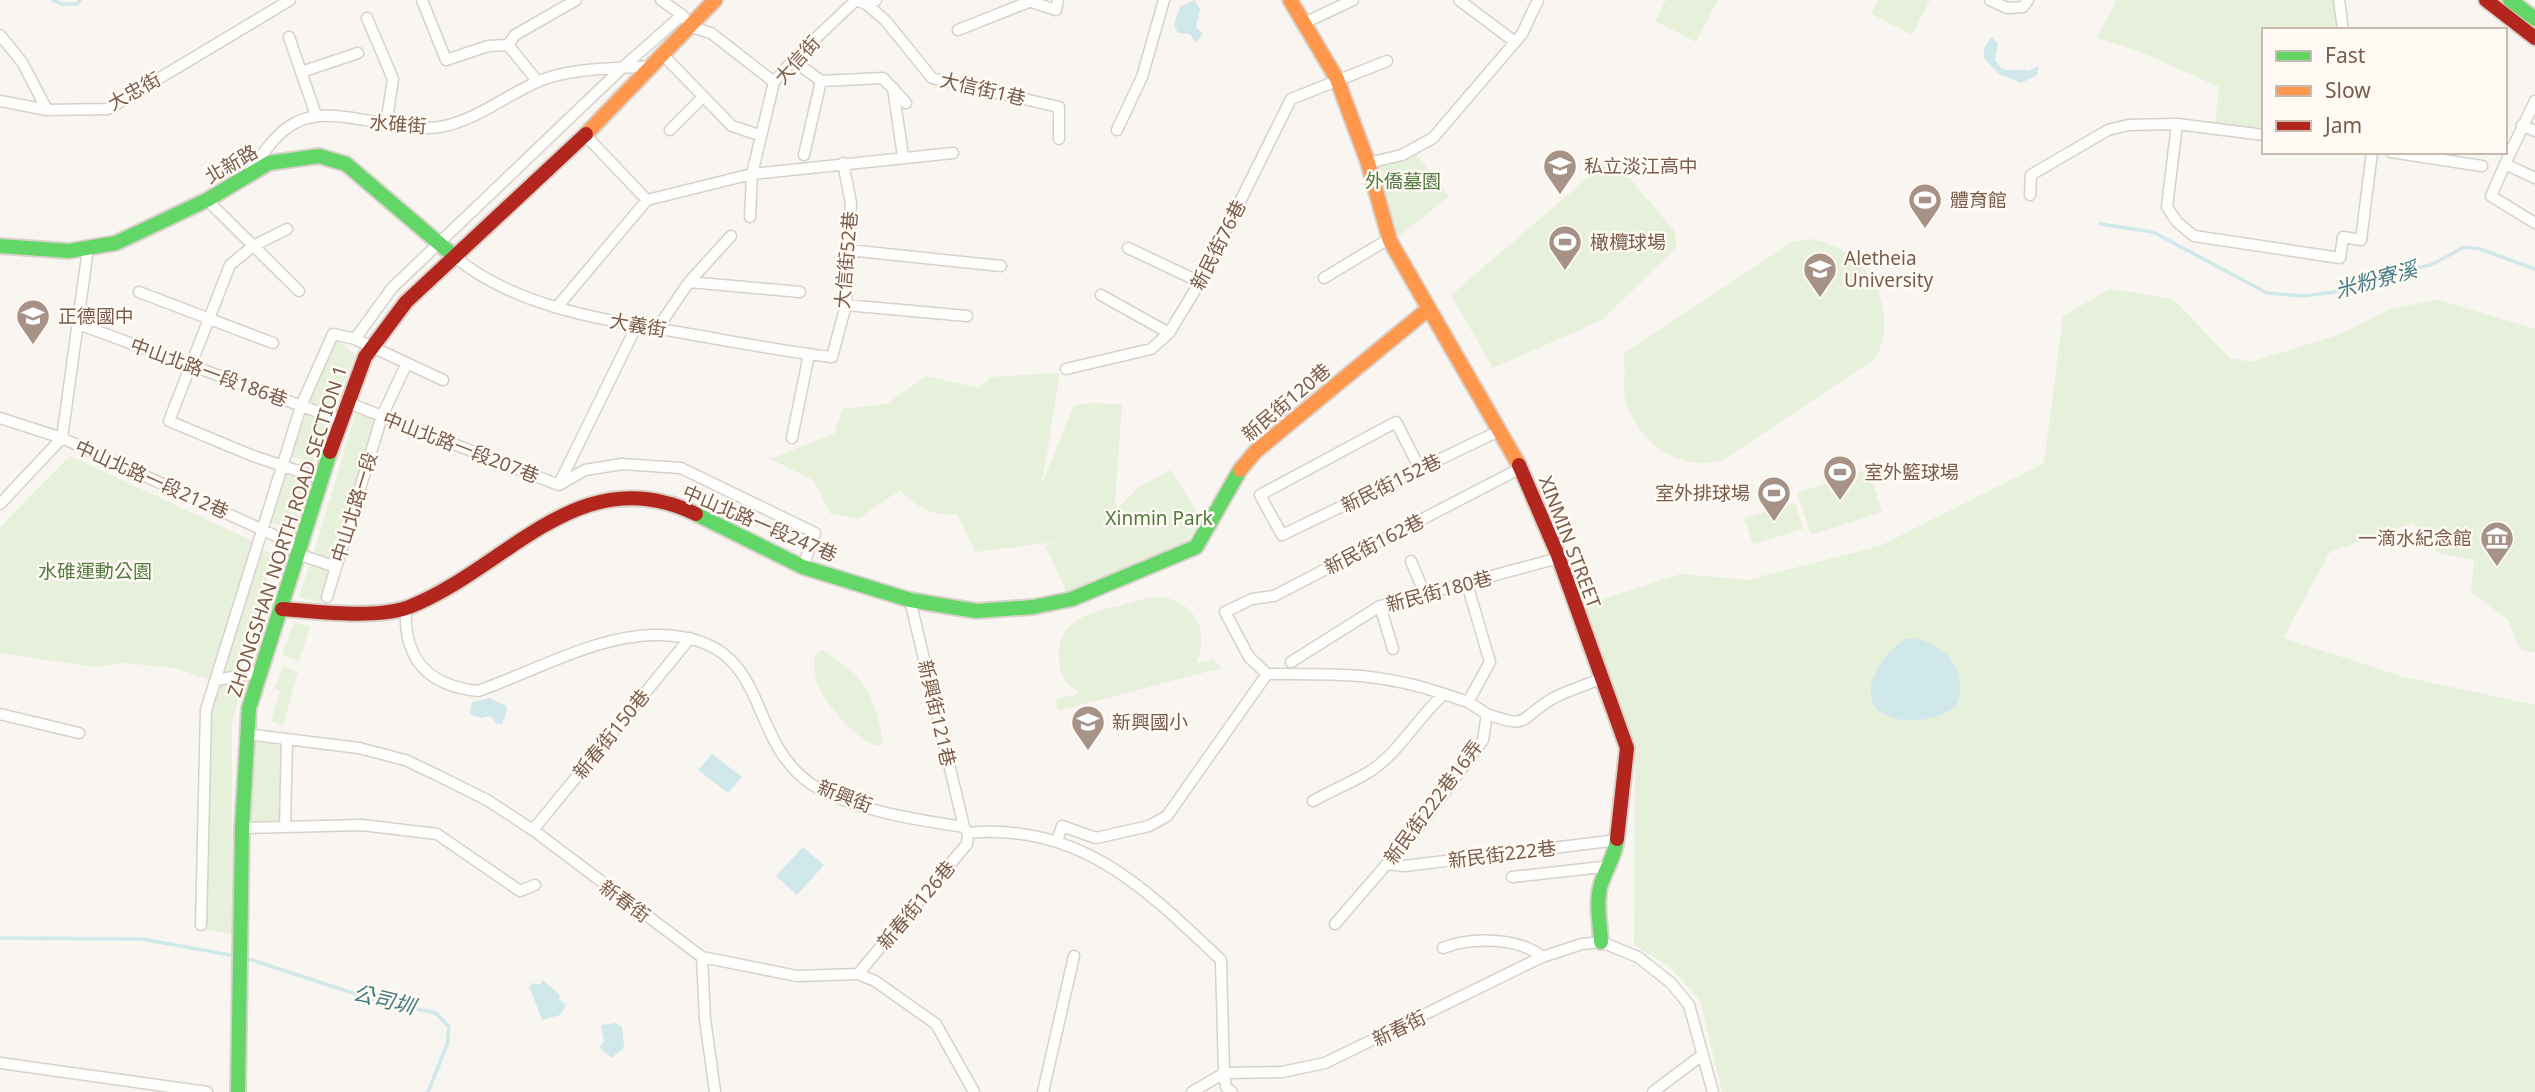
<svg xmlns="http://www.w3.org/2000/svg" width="2535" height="1092" font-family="'Noto Sans','Noto Sans TC',sans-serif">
<rect width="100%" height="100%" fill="#f9f5f0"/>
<path fill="#e7f0db" d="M1666 0H1718L1696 42 1655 21Z
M1878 0H1930L1912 35 1871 14Z
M2117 0H2333L2337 30H2264V130L2215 123 2219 87 2141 52 2097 38Z
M1416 153 1449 197 1397 237 1377 174 1378 165Z
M1612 157 1675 232 1676 248 1602 320 1493 368 1451 295Z
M1808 239C1865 244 1903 308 1875 359L1725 459C1680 475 1635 441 1625 397 1622 382 1627 369 1623 354L1792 242Z
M2110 289 2173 299 2230 358 2251 362 2341 334 2393 308 2439 300 2535 329V653L2521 650 2508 620 2471 592 2474 560 2438 553 2413 523 2330 552 2283 638 2404 677 2535 705V1092H1722L1700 1000 1670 967 1634 945 1635 760 1603 675 1584 605 1681 574 1747 580 1880 546 2044 463 2063 316Z
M335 339 356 355 331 409 308 401Z
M1060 373 1042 484 1073 407 1090 403 1122 404 1115 503 1118 508 1139 487 1171 470 1202 519 1185 544 1067 593 1045 546 1055 542 975 552 957 514C933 517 917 507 900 490L858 519 831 514 813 480 770 459 835 433 842 409 887 404 926 376 979 388 990 377Z
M306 413 327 422 314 464 291 456Z
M356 413 376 420 333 561 313 555Z
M70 456 255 542 209 680 175 668 124 663 94 667 0 653V527Z
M1868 469 1882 512 1811 535 1797 493Z
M286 475 308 483 293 531 271 522Z
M1795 503 1803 529 1753 544 1744 518Z
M262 550 275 554 240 671 222 674Z
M310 563 331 570 320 603 299 597Z
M1161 597C1195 601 1211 633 1196 663L1213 659 1221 668 1058 711 1055 700 1080 693C1066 685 1059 674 1059 658 1057 620 1089 613 1118 606 1132 602 1146 597 1161 597Z
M294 621 310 627 299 661 282 655Z
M823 650C864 677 874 692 883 741L880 746C861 746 825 703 818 686 814 676 814 664 815 653Z
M283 666 298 672 283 726 271 721 280 691 275 688Z
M243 680 232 723V934L205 930 209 712 219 684Z
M255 742 282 745 280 823 250 822Z"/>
<path fill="#d0e8ea" d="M1194 0 1200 9 1196 27 1203 34 1196 43 1190 34 1178 33 1174 25 1180 7Z
M1991 37 1998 43 1995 60C2003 76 2016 67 2028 71L2039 66 2037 75 2021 83 1998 73 1984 58V48Z
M1905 639C1941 636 1972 672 1956 706 1931 723 1899 727 1875 708 1861 681 1885 654 1905 639Z
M489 698 506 706 507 711 502 724H496L491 716 480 718 470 714 472 702Z
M712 754 742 777 728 793 698 770Z
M803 847 824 865 797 895 776 876Z
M543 980 560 995 559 999 566 1005 560 1015 542 1020 529 986 533 983 540 985Z
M616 1023 622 1027 624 1048 611 1058 599 1047 604 1041 601 1025Z"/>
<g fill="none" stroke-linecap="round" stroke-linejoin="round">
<path stroke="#d0e8ea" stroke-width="3.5" d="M52 0 62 4H77L80 0
M2100 224 2153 232 2267 293 2304 296 2349 290 2393 272 2431 265 2464 247 2480 249 2535 269
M0 938 142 939 230 955
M249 959 371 999 436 1013 449 1027 447 1045 428 1092"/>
<g stroke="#d7d1cb" stroke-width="13">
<path id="street" d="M422 0 446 60 488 46 508 45
M661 0 682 15 691 27 711 33 774 82
M1025 0 1056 10 1058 0
M1459 0 1515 42
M1990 0 2007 8 2023 7 2028 0
M2339 0 2343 30
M866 4 885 20 932 78 1059 107V139
M367 18 393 79 386 125
M1302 24 1353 0
M958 30 1026 3
M0 35 22 62 47 110
M289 37 316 115
M508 45 515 35 576 0
M508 45 538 82
M664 56 732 126 759 135
M793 60 821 81 883 78 906 103
M301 72 358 53
M893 88 903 156
M0 101 47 110 108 109 290 0
M2535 101 2505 164 2535 178
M2522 125 2535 131
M670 130 703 97
M1117 130 1142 77 1164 0
M585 135 647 200 752 174 774 82 793 60 856 0 866 4 876 0
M2264 135 2177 124 2167 207 2177 222 2194 236 2340 258 2343 237 2361 240 2372 152
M2391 152 2482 166
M804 155 821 81
M1368 163 1402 155 1433 138 1522 34 1538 0
M2505 164 2491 196 2535 223
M249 172C262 155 277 131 297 122 334 103 396 134 440 127 477 120 503 97 537 82 571 67 616 69 653 66
M2030 195 2031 175 2108 130 2128 125 2177 124
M207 200 299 291
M750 217 752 174 953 153
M287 229 253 246 230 265 169 421 253 456 322 479
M1128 248 1200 282
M88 249 62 438 300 547
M848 250 1001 266
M455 257C520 311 615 321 695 335 741 343 787 352 832 357L846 305 851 203 843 163
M1324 278 1382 243 1390 241
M689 282 731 236
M139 292 273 343
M1101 295 1169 333
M846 305 967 316
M557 307 647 200
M78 324 340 420
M657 329 689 282 800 292
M355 339 392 288 621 69 682 15
M1066 369 1151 349 1169 333 1200 282 1291 99 1387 61
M346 402 559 485 585 470 622 464 681 468 815 533 803 567
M0 418 62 438 0 504
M792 438 809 354
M1420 469 1396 422 1260 495 1282 535 1499 431
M559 484 636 327
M298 554 336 567
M1411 561 1425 595
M1467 584 1490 662 1468 702
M327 597 382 416 406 365
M910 600 964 827
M1380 606 1393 649
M406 608C403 659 428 686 478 691 533 672 601 633 659 635 774 637 742 736 811 784 850 810 918 820 964 827L968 833
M1291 662 1380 606 1559 558
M216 680 261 672
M1444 694C1379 672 1335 674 1267 674L1249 657 1225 612 1252 599 1274 596 1521 468
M0 714 79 733
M1487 714C1529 729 1518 720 1550 700 1565 691 1584 686 1600 679
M246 734 359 748 405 760 437 775 487 800 533 830 702 957 797 976 858 974 875 981 936 1024 974 1092
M1313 801C1332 790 1354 782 1372 770 1401 750 1418 717 1444 694L1468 702 1487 714 1483 740 1418 828 1335 924
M285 827 287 739
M242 828 362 825 437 834 520 891 535 885
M533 830 690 638
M968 833C1080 822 1146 889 1221 960L1224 1073 1226 1087 1232 1092
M1057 841 1062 826 1096 838 1149 826 1167 816 1267 674
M1387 864 1404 866 1618 840
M1512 877 1611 866
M201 925 206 710 301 406 333 334 355 339 443 380
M1443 948C1470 937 1519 937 1542 957
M702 957 705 1019 715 1092
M858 974 967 844 968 833
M0 1063 207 1092
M1043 1092 1074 956
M1192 1092 1224 1073 1282 1072 1325 1063 1542 957 1582 944 1601 942 1638 957 1671 983 1689 1005 1713 1092
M1653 1092 1702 1055"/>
</g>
<g stroke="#d9d2cb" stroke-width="18">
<path id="fast" d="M2510 0 2535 19
M0 246 69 251 116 243 207 200 269 163 319 156 346 164 455 257
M696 514 803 567 910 600 976 611 1033 607 1072 599 1196 547 1240 470
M1601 942C1600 923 1595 899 1602 881 1608 865 1615 856 1617 839
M238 1092 242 828 249 708 330 452"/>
</g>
<g stroke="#d9d2cb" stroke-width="18">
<path id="slow" d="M1290 0 1337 79 1368 163 1390 241 1519 465
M586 134 715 0
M1240 470 1256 451 1427 310"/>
</g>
<g stroke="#d9d2cb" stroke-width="18">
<path id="jam" d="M2486 0 2535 38
M330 452 365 357 406 302 586 134
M1519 465 1557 553 1627 748 1617 839
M282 609C316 612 377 619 409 607 508 568 579 457 696 514"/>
</g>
<use href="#street" stroke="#fefefd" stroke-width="10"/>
<use href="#fast" stroke="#63d668" stroke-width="14"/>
<use href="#slow" stroke="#ff974d" stroke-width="14"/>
<use href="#jam" stroke="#b3261e" stroke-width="14"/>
</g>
<defs>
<g id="school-pin" transform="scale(1.75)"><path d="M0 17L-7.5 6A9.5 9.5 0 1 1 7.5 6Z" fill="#a69286" stroke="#fffaf3"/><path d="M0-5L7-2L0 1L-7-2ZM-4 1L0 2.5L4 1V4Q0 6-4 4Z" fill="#fff"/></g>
<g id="stadium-pin" transform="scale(1.75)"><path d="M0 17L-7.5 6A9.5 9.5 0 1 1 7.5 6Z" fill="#a69286" stroke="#fffaf3"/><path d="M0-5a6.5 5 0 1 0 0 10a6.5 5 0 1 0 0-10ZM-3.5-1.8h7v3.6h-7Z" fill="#fff"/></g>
<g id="university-pin" transform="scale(1.75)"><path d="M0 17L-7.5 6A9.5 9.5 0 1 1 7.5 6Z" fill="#a69286" stroke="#fffaf3"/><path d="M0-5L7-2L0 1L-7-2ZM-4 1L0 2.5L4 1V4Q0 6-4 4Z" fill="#fff"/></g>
<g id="museum-pin" transform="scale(1.75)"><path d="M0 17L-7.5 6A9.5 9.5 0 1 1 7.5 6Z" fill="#a69286" stroke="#fffaf3"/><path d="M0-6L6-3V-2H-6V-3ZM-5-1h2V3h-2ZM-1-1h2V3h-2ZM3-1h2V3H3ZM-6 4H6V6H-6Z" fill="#fff"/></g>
</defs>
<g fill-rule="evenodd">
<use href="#school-pin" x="1560" y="166"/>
<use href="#stadium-pin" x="1925" y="200"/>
<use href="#stadium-pin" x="1565" y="242"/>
<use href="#university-pin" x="1820" y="269"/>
<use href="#school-pin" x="33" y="316"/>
<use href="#stadium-pin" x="1840" y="472"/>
<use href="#stadium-pin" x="1774" y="493"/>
<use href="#museum-pin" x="2497" y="538"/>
<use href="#school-pin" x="1088" y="722"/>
</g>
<g text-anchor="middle" stroke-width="5" stroke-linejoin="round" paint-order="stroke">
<g font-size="19" fill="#7a5c4d" stroke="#fffaf3">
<text transform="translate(797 60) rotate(-48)" y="7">大信街</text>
<text transform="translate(983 89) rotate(13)" y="7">大信街1巷</text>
<text transform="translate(134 91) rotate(-29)" y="7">大忠街</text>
<text transform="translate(398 124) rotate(4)" y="7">水碓街</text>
<text transform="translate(231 164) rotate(-30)" y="7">北新路</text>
<text transform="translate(1218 245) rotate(-63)" y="7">新民街76巷</text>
<text transform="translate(846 260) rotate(-85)" y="7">大信街52巷</text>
<text transform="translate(638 325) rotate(10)" y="7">大義街</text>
<text transform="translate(209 372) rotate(20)" y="7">中山北路一段186巷</text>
<text transform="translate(1286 402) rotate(-40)" y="7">新民街120巷</text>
<text transform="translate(461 447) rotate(21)" y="7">中山北路一段207巷</text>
<text transform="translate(152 479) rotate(24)" y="7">中山北路一段212巷</text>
<text transform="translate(1391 483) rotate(-26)" y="7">新民街152巷</text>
<text transform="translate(354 507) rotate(-73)" y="7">中山北路一段</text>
<text transform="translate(760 523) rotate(23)" y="7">中山北路一段247巷</text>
<text transform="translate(287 531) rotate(-72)" y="7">ZHONGSHAN NORTH ROAD SECTION 1</text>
<text transform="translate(1570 542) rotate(69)" y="7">XINMIN STREET</text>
<text transform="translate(1374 544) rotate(-27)" y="7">新民街162巷</text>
<text transform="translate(1439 591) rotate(-15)" y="7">新民街180巷</text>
<text transform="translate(937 713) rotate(77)" y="7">新興街121巷</text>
<text transform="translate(611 734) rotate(-51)" y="7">新春街150巷</text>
<text transform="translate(845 796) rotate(21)" y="7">新興街</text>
<text transform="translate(1433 802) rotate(-53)" y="7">新民街222巷16弄</text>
<text transform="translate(1502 854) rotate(-7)" y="7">新民街222巷</text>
<text transform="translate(625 901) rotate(36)" y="7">新春街</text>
<text transform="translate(916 905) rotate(-50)" y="7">新春街126巷</text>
<text transform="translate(1399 1028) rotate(-26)" y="7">新春街</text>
</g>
<g font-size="19" fill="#7a5c4d" stroke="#fffaf3" text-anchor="start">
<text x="1584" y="173">私立淡江高中</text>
<text x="1950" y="207">體育館</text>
<text x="1590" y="249">橄欖球場</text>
<text x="1844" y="265">Aletheia<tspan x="1844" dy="22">University</tspan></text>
<text x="58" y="323">正德國中</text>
<text x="1864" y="479">室外籃球場</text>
<text x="1750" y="500" text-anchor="end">室外排球場</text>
<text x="2472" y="545" text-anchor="end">一滴水紀念館</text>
<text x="1112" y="729">新興國小</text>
</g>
<g font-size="19" fill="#537a41" stroke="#fffaf3">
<text x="1403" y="188">外僑墓園</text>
<text x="1159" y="525">Xinmin Park</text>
<text x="95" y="578">水碓運動公園</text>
</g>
<g font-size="21" font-style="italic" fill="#437c86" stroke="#fffaf3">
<text transform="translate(2376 280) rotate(-15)" y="7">米粉寮溪</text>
<text transform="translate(384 1000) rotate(14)" y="7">公司圳</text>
</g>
</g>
<rect x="2262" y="28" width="245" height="126" fill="#fffaf3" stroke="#cabbb1" stroke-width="2"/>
<rect x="2276" y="51" width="35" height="10" fill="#63d668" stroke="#cabbb1" stroke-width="2"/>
<text x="2325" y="63" font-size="21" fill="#7a5c4d">Fast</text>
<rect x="2276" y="86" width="35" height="10" fill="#ff974d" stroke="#cabbb1" stroke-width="2"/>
<text x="2325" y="98" font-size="21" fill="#7a5c4d">Slow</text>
<rect x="2276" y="121" width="35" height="10" fill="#b3261e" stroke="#cabbb1" stroke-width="2"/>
<text x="2325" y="133" font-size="21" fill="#7a5c4d">Jam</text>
</svg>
